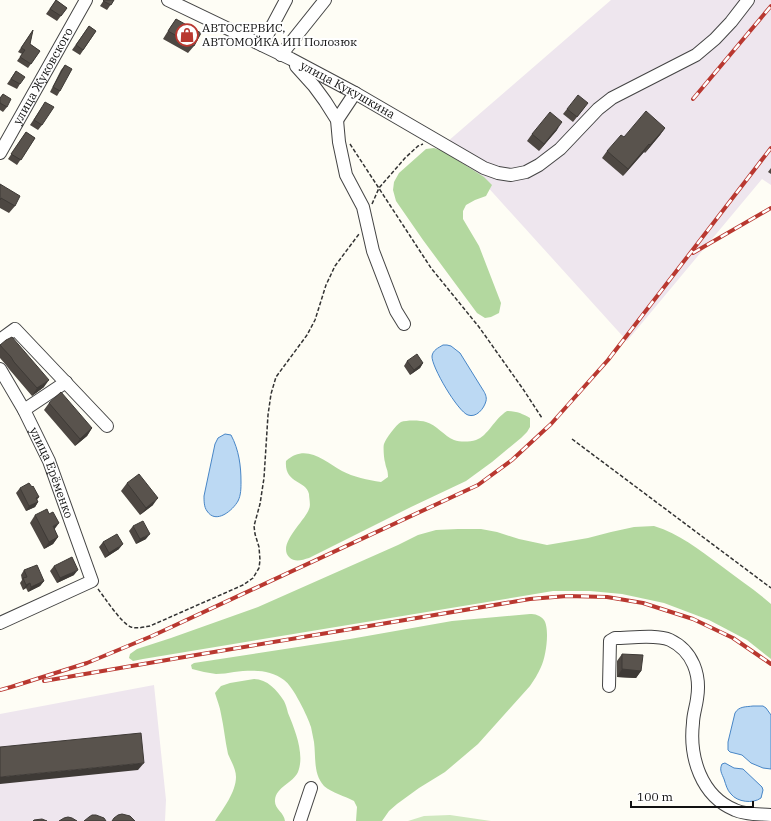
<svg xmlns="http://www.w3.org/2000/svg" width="771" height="821" font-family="'IBM Plex Serif',serif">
<rect width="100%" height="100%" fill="#fefdf5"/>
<path fill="#eee6ee" d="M611 0H771V185L762 179 627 341 447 142Z
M154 685 166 800 165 821H0V714Z"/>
<path fill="#d0e8bf" d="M450 815 491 821H408L424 816Z"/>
<path fill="#b3d89f" d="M434 148 443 151 484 177 492 185 486 196 475 200 466 205 463 211V219L479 246 501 303 499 313 491 317 485 318 477 313 423 240 396 201 393 190 394 182 399 173 426 149Z
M507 411C517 411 523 414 530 418V427L527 432 521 438 492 462 466 481 411 507 309 558C302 560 295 563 289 557 277 544 305 521 309 509 311 505 309 498 309 494 306 480 284 484 286 461 306 443 324 461 342 471 353 477 368 480 381 482L388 477C388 469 386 469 385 462 384 459 383 447 384 444 386 438 396 425 401 422 406 420 420 420 426 422 437 425 444 436 454 440 460 442 469 442 476 440 488 436 494 419 507 411Z
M654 526C680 534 698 549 720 565 737 578 755 590 771 604V659L747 640 709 620 664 603 622 594 590 591H553L143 659 133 661 129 658 130 654 137 649 171 638 258 607 398 545 418 535 436 530 458 529H481L497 532 519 539 547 545 588 538 611 532 634 527Z
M530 614C535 614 540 615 544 620 550 629 546 657 541 667 538 674 534 680 530 686L478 744 445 772 419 788 397 804 389 811 382 821H356L357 807 354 801C345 796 332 793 324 786 313 774 316 757 314 742 313 737 312 732 311 727 308 717 293 686 284 680 270 669 251 670 234 672 228 673 222 674 216 674 208 673 200 671 192 669L191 665 194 663 350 639 452 621Z
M254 679C267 679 277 690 284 701 286 705 287 709 288 713 295 730 305 754 298 772 293 783 276 787 275 800 274 809 284 812 285 821H215C223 809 236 792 236 777 236 769 231 761 228 754 225 741 224 727 221 714 220 707 217 700 215 693L221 686 230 683Z"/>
<path fill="#bcd9f3" stroke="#4886c6" d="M443 345H447L451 346 460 353 483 390C485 393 487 397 486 401 484 409 476 418 468 415 458 412 431 366 432 356 433 350 438 348 443 345Z
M225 434 231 435C239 450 241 466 241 482 241 488 241 495 238 501 233 510 216 525 207 511 204 507 204 501 204 496L215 444 218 438Z
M753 706H763L766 708 771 715V769L763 768 751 763 742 755 730 752 728 750V742L735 713C739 706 746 707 753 706Z
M725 763 734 768 743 769 762 787 763 790 761 798C753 804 737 802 731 794 727 790 726 785 724 779 722 774 719 770 722 764Z"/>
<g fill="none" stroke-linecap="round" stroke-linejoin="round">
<g stroke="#444" stroke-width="14">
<g id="minor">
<path id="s1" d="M168 0 291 59 355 93 484 168 498 173 511 175 526 172 539 165 560 149 598 109 612 98 696 55 715 39 731 22 748 0"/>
<path d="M262 45 286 0"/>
<path d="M281 55 325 0"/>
<path d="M296 66 314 86 325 101 337 120 339 142 346 175 363 207 373 251 396 311 404 324"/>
<path d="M337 120 355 93"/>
<path id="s2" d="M0 153 86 0"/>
<path d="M0 340 15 329 107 426"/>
<path id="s3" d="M0 369 24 410 49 461 92 581 0 623"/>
<path d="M24 410 66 382"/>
<path d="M609 686 610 641 615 638C630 638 657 634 670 640 693 651 701 675 697 699 696 707 693 715 693 723 689 757 701 796 735 810 746 815 759 814 771 815"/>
<path d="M300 821 311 788"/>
</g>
</g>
<path stroke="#333" stroke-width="1.5" stroke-dasharray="4 2" stroke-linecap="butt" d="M350 144 431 268 479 327 523 389 542 418
M372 204 379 188 405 158 418 146 423 144
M572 439 771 588
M98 589C105 598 121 623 131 627 137 629 144 627 150 626L243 585 253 578 259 568 260 560 259 547 255 534 254 526 260 504 264 478 268 415 271 394 276 377 307 335 315 320 326 285 335 266 359 234"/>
<use href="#minor" stroke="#fff" stroke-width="12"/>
<g stroke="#b93830" stroke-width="4">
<path id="rail" d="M693 99 771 6
M693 253 771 208
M44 681 196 655 530 599 567 596 607 597 643 603 693 619 733 638 771 664
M0 690 11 687 87 663 152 636 478 485 512 460 551 424 608 360 771 148"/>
</g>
<use href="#rail" stroke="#fff" stroke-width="2.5" stroke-dasharray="8" stroke-linecap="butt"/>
</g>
<path fill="#4d4742" d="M56 0 67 8 57 21 46 14Z
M104 0H114L107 10 100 6Z
M176 19 194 46 188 53 163 39 171 26Z
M89 26 96 31 80 55 72 50Z
M33 30 30 44 40 51 28 68 17 61 22 54 18 52Z
M65 65 60 91 57 96 50 92 61 70Z
M16 71 20 84 17 89 7 84Z
M3 94 7 107 3 112 0 110V98Z
M42 107V125L38 130 30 125Z
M584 108 573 122 563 114 567 109Z
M665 128 660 135 645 153 644 152 623 176 602 158 607 151Z
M557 130 539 151 527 141 532 134Z
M26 132 35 138 17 165 8 159Z
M771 168V174L768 172Z
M0 184 15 206 9 213 0 208Z
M0 345 44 387 32 396 9 369 6 365 0 358Z
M407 361 423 363 420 368 410 375 404 366Z
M49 403 92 428 87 436 75 446 44 410Z
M127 483 153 505 140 515 121 491Z
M32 487 39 497 37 500 38 502 35 507 26 511 16 493 20 488Z
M35 515 54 529 58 537 53 544 44 549 30 523Z
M133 526 146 539 136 544 129 531Z
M103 542 119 549 105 558 99 547Z
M54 566 74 575 57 583 50 571Z
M24 570 44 581 40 586 28 592 26 588 23 590 20 583 22 580 21 575Z
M622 654 641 671 636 678 617 677V661Z"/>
<path fill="#3e3a36" d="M562 122 557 130 539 151 544 144Z
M665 128 660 135 645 153 650 145Z
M649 144 644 152 623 176 628 169Z
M423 363 420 368 410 375 414 370Z
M49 380 44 387 32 396 37 388Z
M92 428 87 436 75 446 80 439Z
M158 498 153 505 140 515 146 508Z
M38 502 35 507 26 511 29 506Z
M59 523 54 530 53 526Z
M150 534 146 539 136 544 140 539Z
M58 537 53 544 44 549 49 542Z
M123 544 119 549 105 558 109 553Z
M78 570 74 575 57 583 60 578Z
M44 581 40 586 28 592 31 587Z
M30 583 26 588 23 590 26 585Z
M622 669 641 671 636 678 617 677Z
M144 763 138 770 0 784V777Z"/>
<path fill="#59534d" stroke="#3e3a36" d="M56 0 67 8 61 16 50 9Z
M104 0H114L111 5 103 1Z
M176 19 201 33 194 46 168 31Z
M89 26 96 31 83 50 76 45Z
M33 30 30 44 40 51 31 64 20 57 25 50 21 48Z
M65 65 72 69 60 91 53 87Z
M16 71 25 77 20 84 11 79Z
M3 94 11 99 7 107 0 103V98Z
M578 95 588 103 577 117 567 109Z
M45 102 54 107 42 125 34 120Z
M646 111 665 128 650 145 649 144 628 169 607 151 621 135 624 137Z
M550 112 562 122 544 144 532 134Z
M26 132 35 138 21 160 11 154Z
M0 184 20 196 15 206 1 198 0 200Z
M12 337 49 380 37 388 14 362 11 357 0 345 6 340Z
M417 354 423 363 414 370 407 361Z
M61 392 92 428 80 439 49 403Z
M139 474 158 498 146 508 127 483Z
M29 483 32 487 33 486 39 497 36 498 38 502 29 506 20 488Z
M47 509 49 514 53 512 59 523 53 526 58 537 49 542 35 515Z
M143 521 150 534 140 539 133 526Z
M117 534 123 544 109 553 103 542Z
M72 557 78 570 60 578 54 566Z
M37 565 44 581 31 587 30 583 26 585 23 578 27 577 24 570Z
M622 654 643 655 641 671 622 669Z
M141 733 144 763 0 777V747Z
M122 814 130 816 135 821H112L114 818 118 815Z
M92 815H96L104 818 106 821H84L89 817Z
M68 817 72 818 77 821H59L64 818Z
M42 819 47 821H33L34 820Z"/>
<defs>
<g id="shop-ring" transform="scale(1.15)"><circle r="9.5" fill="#fff" stroke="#b93830" stroke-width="1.5"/><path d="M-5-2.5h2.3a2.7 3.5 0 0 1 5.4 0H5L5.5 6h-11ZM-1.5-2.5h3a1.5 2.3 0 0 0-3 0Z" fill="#b93830"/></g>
</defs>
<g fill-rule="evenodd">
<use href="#shop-ring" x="187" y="35"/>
</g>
<g text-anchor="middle" stroke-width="4" stroke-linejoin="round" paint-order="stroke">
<g font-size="12" fill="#111" stroke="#fff" text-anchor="start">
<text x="202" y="32">АВТОСЕРВИС,<tspan x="202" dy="14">АВТОМОЙКА ИП Полозюк</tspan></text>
</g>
<g font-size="12" fill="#111" stroke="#fff">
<text dy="4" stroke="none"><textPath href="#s2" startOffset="88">улица Жуковского</textPath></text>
<text dy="4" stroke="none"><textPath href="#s1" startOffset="201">улица Кукушкина</textPath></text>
<text dy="4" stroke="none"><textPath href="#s3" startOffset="116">улица Ерёменко</textPath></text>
</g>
</g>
<path d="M631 801v6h122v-6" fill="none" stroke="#111111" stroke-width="2"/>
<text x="637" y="801" font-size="12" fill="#111111" stroke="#ffffff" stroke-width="3" paint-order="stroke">100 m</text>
</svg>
